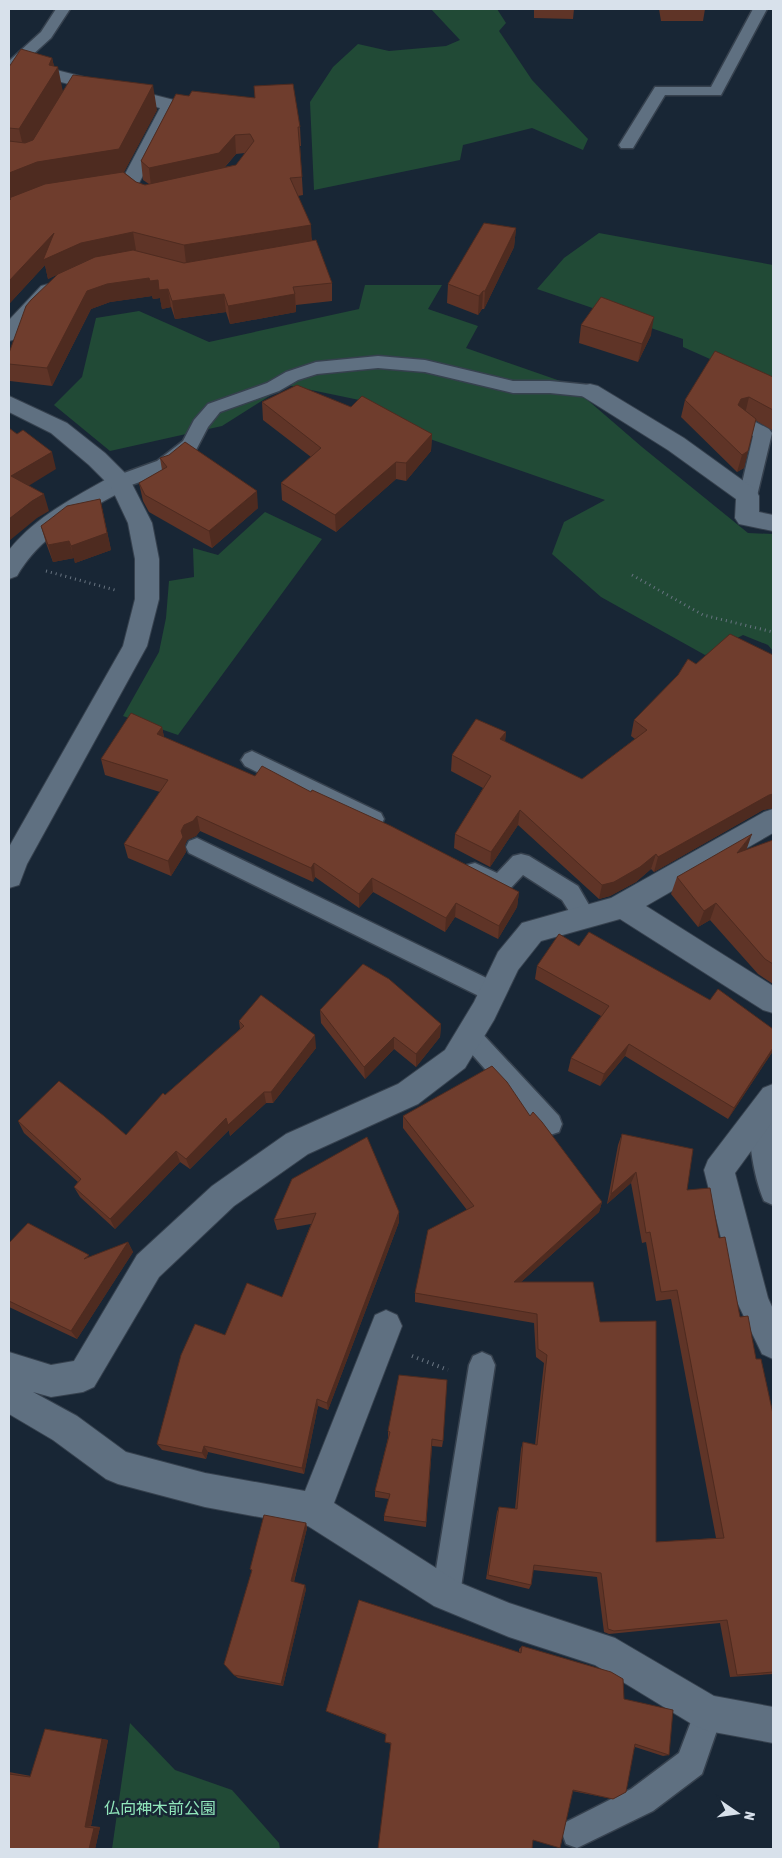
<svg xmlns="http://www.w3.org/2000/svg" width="782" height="1858" font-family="'Asap Condensed','Noto Sans JP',sans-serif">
<rect width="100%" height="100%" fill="#182635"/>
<path fill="#214a36" d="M431 9H497L506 23 499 31 532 80 588 139 583 150 532 128 463 145 460 160 314 190 310 102 333 67 358 44 389 51 446 46 460 40Z
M599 233 773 265V387L683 347V339L537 289 564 258Z
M365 285H442L428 309 478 326 466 348 569 384 642 447 748 533 773 534V651L768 645 743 635 705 655 601 597 552 554 564 522 605 500 430 439 369 402 287 385 222 426 110 451 54 405 82 377 96 318 139 311 209 342 359 309Z
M265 512 322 539 178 735 123 716 159 652 166 618 169 581 194 577 193 548 218 555Z
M130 1723 175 1770 232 1790 279 1843 280 1849H112Z"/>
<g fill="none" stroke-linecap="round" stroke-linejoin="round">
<g stroke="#36414e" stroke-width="3">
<path id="service" d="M56 9H70L51 38 19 67H9V61L41 32Z
M753 9H767L721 95H665L633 148H621L619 145 655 87H711Z
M378 356 425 360 513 381H550L590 385 596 387 599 391 596 395 590 397 550 393H513L425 372 378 368 317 374 298 380 279 391 220 412 208 427 196 450 171 471 120 489 113 487 111 482 113 477 157 461 183 441 194 420 208 404 267 383 286 372 316 362Z
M744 416 769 429 772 433 757 496 755 501 748 503 741 501 739 496 753 436 738 426 735 422 738 418Z
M252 751 381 813 384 819 381 825 373 828 365 825 245 766 241 760 245 754Z
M197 838 501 985 505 992 501 999 493 1002 485 999 189 853 186 847 189 841Z
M521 854 529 856 578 886 596 917 593 924 585 927 577 924 562 900 523 875 507 892 499 894 467 879 464 872 467 865 475 863 497 873 513 856Z
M469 1024 477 1028 559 1116 562 1124 559 1132 550 1135 541 1132 461 1042 457 1035 461 1028Z
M763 1102 772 1105 773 1109V1205L764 1201C754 1178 744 1128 754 1105Z
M482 1352 491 1356 495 1365 460 1594 456 1604 446 1608 436 1604 432 1594 469 1365 473 1356Z
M708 1698 718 1703 723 1713 702 1774 653 1811 577 1848 566 1844 562 1833 566 1822 631 1789 679 1753 698 1703Z"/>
</g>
<g stroke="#36414e" stroke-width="2">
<path id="minor" d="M25 62 178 101 180 105 138 185 97 192 90 190 87 186 90 182 124 176 160 108 19 71 16 67 19 63Z
M48 284 55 286 58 291 55 296 16 339 9 341V320L41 286Z
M590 384 598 386 684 438 756 490 759 496V512L773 515V531L739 524 735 518 736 499 668 450 582 396 579 391 582 386Z
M120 474 128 476 131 482 128 488C86 511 42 533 17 576L9 579V550C36 516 75 497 112 476Z
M773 809V833L646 906 773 986V1013L763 1010 620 919 541 941 518 970 494 1020 465 1068 418 1104 308 1154 234 1206 159 1277 94 1387 83 1392 51 1397 33 1392 77 1416 126 1452 205 1473 305 1491 375 1315 386 1310 397 1315 402 1326 334 1503 458 1582 509 1603 615 1638 714 1696 773 1707V1743L708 1731 695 1726 595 1665 509 1637 434 1606 308 1526 205 1507 118 1484 106 1479 53 1440 9 1414V1352L51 1365 74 1361 137 1255 212 1186 286 1134 398 1084 445 1050 474 1002 498 952 522 923 611 898 764 812Z
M773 1084V1121L735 1173 768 1298 773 1309V1359L762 1354 737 1302 704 1170 708 1160 763 1088Z"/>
</g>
<g stroke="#36414e" stroke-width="2">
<path id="tertiary" d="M9 396 67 423 105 453 128 476 152 523 159 559V599L147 646 27 864 19 885 9 888V847L123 646 135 599V559L128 523 111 487 89 465 51 433 9 412Z"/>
</g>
<path stroke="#687481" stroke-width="3" stroke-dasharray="1 4" stroke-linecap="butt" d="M46 571 115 590
M632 575 703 615 773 632"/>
<path stroke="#687481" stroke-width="4" stroke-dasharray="1 4.5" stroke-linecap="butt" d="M412 1356 448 1370"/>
<use href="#service" fill="#5f7081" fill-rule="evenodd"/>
<use href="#minor" fill="#5f7081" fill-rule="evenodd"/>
<use href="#tertiary" fill="#5f7081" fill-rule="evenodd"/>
</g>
<path fill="#5f3427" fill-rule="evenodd" d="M534 9H574L573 19 534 18Z
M659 9H705L703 21H661Z
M52 58 54 66 63 92 157 110 124 172 136 182 145 185 149 184 143 180 141 161 176 94 300 127 301 146H300L303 195 298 196 312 240 332 283V301L296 305V312L230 324 226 312 175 319 171 307 162 309 160 298 153 299 152 296 110 302 91 309 52 386 10 381 9 378V353L86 261 48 279 45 265 9 304V67ZM245 153 236 165 225 167 236 154Z
M516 228 514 247 484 309H482L478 315 447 303 448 284Z
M581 325 651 335 638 362 579 343Z
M773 377V429L772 430 755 420 744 468 737 472 681 417 685 400Z
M262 402 351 407 432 434 431 451 406 481 396 479 336 532 282 500 281 483 311 457 263 420Z
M160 458 258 508 212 548 149 512 143 501 139 483 162 470Z
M100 499 111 550 75 563 74 558 53 562 46 543 41 526Z
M773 655V808L763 810 654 872 651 869 636 882 610 896 599 899 518 825 490 867 454 848 455 834 483 788 451 771 452 755 506 732 505 742 582 779 635 739 631 736 634 720 696 664Z
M162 727 164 737 255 776 311 792 519 892 517 907 498 939 455 917 445 932 373 892 359 908 315 877 313 882 200 831 196 836 187 840 185 845 186 852 171 876 128 858 124 844 160 792 105 775 101 759Z
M773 840V984L758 974 710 920 698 927 671 894 677 877Z
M579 946 710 1000 773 1029V1051L728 1119 625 1056 600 1086 568 1071 571 1058 601 1016 535 979 537 966Z
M320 1010 441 1024 440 1037 416 1067 394 1049 365 1079 321 1023Z
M239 1021 316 1048 273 1103H266L230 1136 229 1130 190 1169 180 1162 115 1229 80 1197 74 1187 78 1182 24 1133 18 1121 126 1135 165 1095 240 1029Z
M403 1116H530L602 1202 599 1212 521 1282 600 1322 656 1542 716 1538 671 1299 656 1301 646 1242 642 1243 631 1183 607 1204 618 1145 622 1134 687 1190 719 1238 740 1317 756 1359 773 1414V1674L730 1677 720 1623 609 1634 604 1632 597 1577 533 1570 531 1585 529 1589 486 1579 497 1512 499 1507 515 1509 521 1449 523 1442 535 1445 544 1363 536 1357 534 1323 415 1302V1293L467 1210 403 1128Z
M292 1179 399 1212V1222L328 1410 318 1406 304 1474 208 1452 206 1459 162 1450 157 1444 225 1335 282 1297 311 1224 277 1230 274 1220Z
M128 1242 133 1252 77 1339 9 1307V1243L90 1257Z
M388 1431 443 1441 442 1447 432 1446 426 1527 384 1521V1516L389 1499 375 1497V1491L388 1438Z
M306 1523 307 1528 294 1582 306 1589 283 1686 238 1678 234 1675 252 1571 250 1569Z
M522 1646 624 1699 669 1755 663 1756 635 1747 613 1799 608 1798 572 1791 391 1744 385 1742 386 1735 328 1712 326 1711 519 1652V1649Z
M45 1729 108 1740 91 1826 100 1827 95 1849H9V1772L31 1776Z"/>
<path fill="#4e2b20" d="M52 58 55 71 58 67 63 92 25 155 19 129Z
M153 85 157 110 123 174 11 199 9 198V173Z
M235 135 236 154 221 171 151 186 149 168Z
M311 225 312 243 186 263 184 245Z
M516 228 514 247 484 309 485 291Z
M133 232 136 250 85 261 48 279 45 265 9 304V281L54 233 81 243Z
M149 278 158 280 168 289 171 307 162 309 160 298 153 299 152 296 110 302 91 309 52 386 47 368 87 291 107 284Z
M483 291 482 309 478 315 479 296Z
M224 294 226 312 175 319 172 301Z
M295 294 296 312 230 324 228 306Z
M654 317 651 335 638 362 642 344Z
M749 397 745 414 738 405 741 399Z
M432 434 431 451 406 481V463Z
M748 451 744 468 737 472 742 455Z
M52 452 56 469 17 493 11 476Z
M396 462V479L336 532 335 515Z
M257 491 258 508 212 548 209 531Z
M44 494 49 511 37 518 9 541V519L32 501Z
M100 499 111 550 75 563 71 546Z
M69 541 74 558 53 562 48 545Z
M162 727 165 743 157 734Z
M506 732 504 747 500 739Z
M773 794V808L763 810 654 872 658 857 769 795Z
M520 810 518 825 490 867 491 852Z
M197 816 200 831 196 836 187 840 185 845 186 852 171 876 168 861 184 825Z
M752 834 746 851 737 853Z
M656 854 651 869 636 882 610 896 599 899 602 885Z
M314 863 315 877 313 882 311 868Z
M372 878 373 892 359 908V894Z
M519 892 517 907 498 939 499 926Z
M456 903 455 917 445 932 446 918Z
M716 903 710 920 698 927 704 911Z
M441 1024 440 1037 416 1067V1054Z
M315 1035 316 1048 273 1103 271 1092Z
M394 1037V1049L365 1079 364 1067Z
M629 1044 625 1056 600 1086 604 1074Z
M773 1048V1051L728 1119 734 1108Z
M264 1092 266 1103 230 1136 229 1130 190 1169 186 1159 226 1118Z
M176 1151 180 1162 115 1229 110 1219Z
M636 1172 631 1183 607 1204 611 1194Z
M602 1202 599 1212 511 1291 514 1282Z
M399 1212V1222L328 1410 327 1403Z
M128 1242 133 1252 77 1339 71 1331Z
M317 1399 318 1406 304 1474 302 1468Z
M204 1446 208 1452 206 1459 202 1453Z
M306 1523 307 1528 293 1585 291 1581Z
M305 1585 306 1589 283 1686 281 1684Z
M102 1739 108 1740 91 1826 85 1827Z
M100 1827 95 1849H89L94 1828Z"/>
<path fill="#6f3d2d" stroke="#4e2b20" d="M21 49 52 58 49 65 58 67 19 129 9 128V67Z
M73 75 153 85 119 149 37 162 9 173V141L25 143 33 140Z
M293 84 300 127H298L302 177 290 178 311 225 184 245 133 232 81 243 43 260 54 233 9 281V201L11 199 9 198 45 184 123 172 136 182 145 185 236 165 254 141 250 134 235 135 219 153 149 168 141 161 176 94 189 96 192 91 255 98 254 86Z
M484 223 516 228 485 291H483L479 296 448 284Z
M316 240 332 283 293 287 295 294 228 306 224 294 172 301 168 289 159 290 158 280 150 281 149 278 107 284 87 291 47 368 9 364V353L26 306 31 300 58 274 95 257 133 250 184 263Z
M601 297 654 317 642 344 581 325Z
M715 351 773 377V410L749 397 741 399 738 405 756 419 748 451 742 455 685 400Z
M297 385 351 407 362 396 432 434 406 463 396 462 335 515 281 483 321 448 262 402Z
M9 428 17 434 23 430 52 452 11 476 44 494 32 501 9 519Z
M185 442 257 491 209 531 145 495 139 483 167 467 160 458 169 455Z
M100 499 107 533 71 546 69 541 48 545 41 526 49 520 67 506Z
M730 634 773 655V794L769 795 658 857 656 854 640 867 614 882 602 885 520 810 491 852 455 834 491 776 452 755 476 719 506 732 500 739 582 779 647 730 634 720 678 675 688 659 696 664Z
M131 713 162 727 157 734 255 776 262 766 311 792 312 790 391 826 519 892 499 926 456 903 446 918 372 878 359 894 314 863 311 868 197 816 193 821 184 825 181 831 183 837 168 861 124 844 168 780 101 759Z
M752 834 737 853 773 840V964L765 959 716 903 704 911 677 877Z
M589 932 710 1000 718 989 773 1029V1048L734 1108 629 1044 604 1074 571 1058 609 1006 537 966 559 934 579 946Z
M363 964 389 979 441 1024 416 1054 394 1037 364 1067 320 1010Z
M261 995 315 1035 271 1092H264L228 1125 226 1118 186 1159 176 1151 110 1219 74 1187 81 1179 18 1121 59 1081 104 1116 126 1135 163 1093 165 1095 244 1026 239 1021Z
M492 1066 507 1082 530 1116 533 1112 542 1122 602 1202 514 1282H593L600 1322 656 1321V1542L724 1538 677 1290 661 1292 650 1232 646 1233 636 1172 611 1194 622 1134 693 1149 687 1190 710 1188 719 1238 725 1237 740 1317 748 1316 756 1359H761L773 1414V1672L737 1675 727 1620 614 1631 608 1629 601 1573 534 1565 531 1585 488 1575 499 1507 517 1509 523 1442 537 1445 547 1355 538 1349 537 1314 415 1293 428 1230 474 1206 403 1116Z
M367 1137 399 1212 327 1403 317 1399 302 1468 204 1446 202 1453 157 1444 181 1355 195 1324 225 1335 247 1283 282 1297 316 1213 274 1220 292 1179Z
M28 1223 89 1255 84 1259 128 1242 71 1331 9 1301V1243Z
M399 1375 447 1380 443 1441 432 1439 426 1522 384 1516 390 1494 375 1491 390 1432 388 1431Z
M264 1515 306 1523 291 1581 305 1585 281 1684 234 1675 224 1664 252 1570 250 1569Z
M359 1600 521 1653 522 1646 611 1672 623 1679 624 1699 673 1710 669 1755 635 1744 626 1792 613 1799 573 1790 560 1848 533 1840 532 1849H378L391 1743 385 1742 386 1734 326 1711Z
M45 1729 102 1739 85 1827 94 1828 89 1849H9V1774L30 1777Z"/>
<g text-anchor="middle" stroke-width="5" stroke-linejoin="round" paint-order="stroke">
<g font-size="16" fill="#91e7bb" stroke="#182635">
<text x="160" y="1814">仏向神木前公園</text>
</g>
</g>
<rect width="782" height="1858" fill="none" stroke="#d8e1eb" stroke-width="20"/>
<g transform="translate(737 1813) rotate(103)" stroke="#182635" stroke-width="4" paint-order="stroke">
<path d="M0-4L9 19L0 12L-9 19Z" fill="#d8e1eb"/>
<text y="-8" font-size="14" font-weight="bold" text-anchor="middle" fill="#d8e1eb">N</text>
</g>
</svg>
